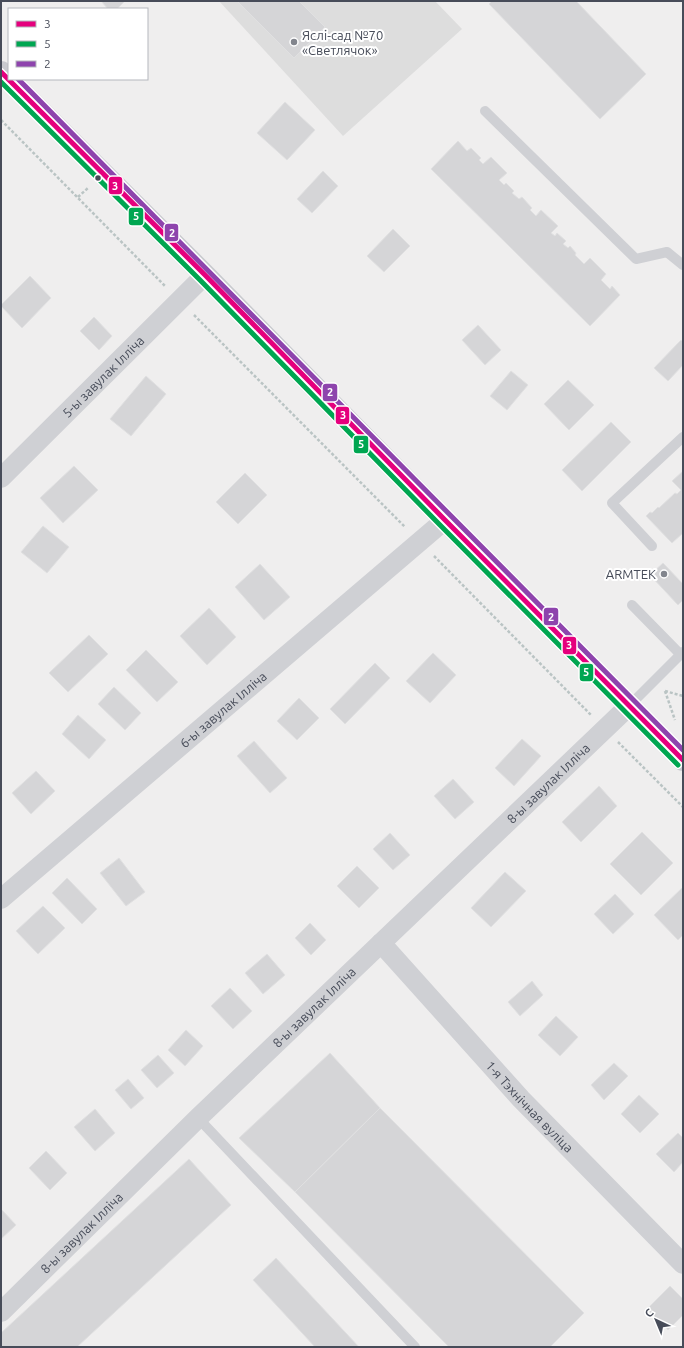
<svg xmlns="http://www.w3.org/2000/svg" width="684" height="1348" font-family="Ubuntu,sans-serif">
<rect width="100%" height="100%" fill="#efeeee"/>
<path fill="#ddd" d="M219 1H435L462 29 343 136Z"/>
<path fill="#d5d5d7" stroke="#e0e0e1" d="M101 1H125L117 9H108Z
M237 1H299L325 27 294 58Z
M492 1H576L646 74 600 119 489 4Z
M285 102 315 130 287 160 257 133Z
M458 141 467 151 471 148 481 158 479 160 483 164 491 157 507 173 499 180 504 185 506 183 514 191 512 193 519 199 522 197 532 208 530 210 536 216 541 210 558 226 551 233 555 236 557 233 566 241 563 244 568 248 570 246 576 253 575 255 584 264 590 258 606 274 601 280 610 289 612 286 620 295 590 326 431 169Z
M323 171 338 186 312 213 297 199Z
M393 229 410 246 384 272 367 256Z
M30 276 51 298 22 328 1 306V305Z
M94 317 112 336 99 350 80 331Z
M478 325 501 350 485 365 462 340Z
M681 340 683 342V365L668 381 654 368Z
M511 371 528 385 507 410 490 396Z
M146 376 166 394 131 436 110 419Z
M568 380 594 405 569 430 544 404Z
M611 422 631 442 582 491 562 470Z
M74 466 98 490 63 523 40 498Z
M683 471V533L672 543 646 516 650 512 652 513 658 507 659 508 675 493 677 494 681 490 672 481Z
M245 473 267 495 238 524 216 502Z
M43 526 69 547 47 573 21 552Z
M663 563 683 584V600L678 605 650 575Z
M260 564 290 597 264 620 235 587Z
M209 608 236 637 207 665 180 636Z
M89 635 108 654 68 692 49 673Z
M146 650 178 682 157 702 126 670Z
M433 653 456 675 430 703 406 681Z
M375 663 390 678 345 724 330 709Z
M114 687 141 713 125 730 98 704Z
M299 698 319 718 297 740 277 721Z
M78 715 106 740 89 759 62 734Z
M522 739 541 756 514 786 495 768Z
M254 741 287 778 270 793 237 756Z
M36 771 55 791 31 814 12 793Z
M453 779 474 802 455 819 434 796Z
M599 786 617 806 581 842 562 822Z
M642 832 673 863 641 895 610 864Z
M390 833 410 855 393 870 373 849Z
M119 858 145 892 126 906 100 873Z
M357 866 379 888 359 908 337 886Z
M505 872 526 891 491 927 471 908Z
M67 878 97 909 82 924 52 893Z
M683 887V935L678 940 654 915Z
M615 894 634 914 613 934 594 914Z
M43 906 65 928 38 954 16 931Z
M310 923 326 940 311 955 295 938Z
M267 954 285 975 263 994 245 973Z
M532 981 543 995 520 1016 508 1002Z
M230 988 252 1011 233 1029 211 1006Z
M556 1016 578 1037 560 1056 538 1035Z
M186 1030 203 1046 185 1066 168 1050Z
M330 1053 380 1108 295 1192 239 1138Z
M158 1055 174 1073 157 1088 141 1070Z
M614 1063 628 1076 604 1100 591 1085Z
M128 1079 144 1098 131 1109 115 1090Z
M639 1095 659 1114 640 1133 621 1114Z
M380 1108 584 1313 550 1347H449L295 1192Z
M95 1109 115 1133 95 1151 74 1127Z
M678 1133 683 1138V1162L674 1172 656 1154Z
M46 1151 67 1173 50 1190 29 1168Z
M189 1159 231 1205 77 1347H1V1333Z
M1 1209 16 1225 1 1239Z
M276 1258 359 1347H315L253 1280Z
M670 1286 683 1299V1315L668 1330 647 1309Z"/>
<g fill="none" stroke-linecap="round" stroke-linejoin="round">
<path stroke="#bac4c4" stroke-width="2.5" stroke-dasharray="3 2" stroke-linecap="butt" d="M1 120 165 286
M78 197 88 188
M194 315 405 527
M434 556 591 715
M665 691 675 720
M665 691 683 696
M618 742 683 807"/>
<path stroke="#cfd0d4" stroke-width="10" d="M485 111 636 259 667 252 683 265
M652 546 612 503 683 437
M632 605 680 654
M630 705 683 652
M198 1118 415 1347"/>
<g stroke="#cfd0d4" stroke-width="20">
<path id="s1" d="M1 478 205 275"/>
<path id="s2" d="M1 899 445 520"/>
<path id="s3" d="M381 943 521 1099 683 1264"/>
<path id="s4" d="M1 1312 198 1118 630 705"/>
</g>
<path stroke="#c9cacf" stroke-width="22" d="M1 72 205 275 445 520 683 760"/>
<g stroke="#fff" stroke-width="8">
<path id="bus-1" d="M1 72 205 275 445 520 683 760"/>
</g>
<g stroke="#fff" stroke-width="8">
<path id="bus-2" d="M1 82 200 280 440 525 678 765"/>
</g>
<g stroke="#fff" stroke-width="8">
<path id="bus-3" d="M18 79C241 301 461 526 683 750"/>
</g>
<use href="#bus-1" stroke="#e5007d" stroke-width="5"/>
<use href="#bus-2" stroke="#00a651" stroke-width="5"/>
<use href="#bus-3" stroke="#8e44ad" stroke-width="5"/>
</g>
<g fill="#82858d" stroke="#fff" stroke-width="1.5">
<circle cx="294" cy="42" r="4"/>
<circle cx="664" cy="574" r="4"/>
</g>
<circle fill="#474c59" stroke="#fff" stroke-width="1.5" cx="98" cy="178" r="3.5"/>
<g text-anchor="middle" stroke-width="4" stroke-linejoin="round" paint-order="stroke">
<g font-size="13" fill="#474c59" stroke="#fff" text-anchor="start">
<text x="302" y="40">Яслі-сад №70<tspan x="302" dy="15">«Светлячок»</tspan></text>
<text x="656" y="579" text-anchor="end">ARMTEK</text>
</g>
<g font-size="13" fill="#474c59" stroke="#fff">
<text dy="5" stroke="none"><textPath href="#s1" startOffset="144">5-ы завулак Ілліча</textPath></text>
<text dy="5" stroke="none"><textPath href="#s2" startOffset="292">6-ы завулак Ілліча</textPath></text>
<text dy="5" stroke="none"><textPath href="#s4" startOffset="761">8-ы завулак Ілліча</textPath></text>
<text dy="5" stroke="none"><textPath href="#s4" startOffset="437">8-ы завулак Ілліча</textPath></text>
<text dy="5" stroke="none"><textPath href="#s3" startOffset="221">1-я Тэхнічная вуліца</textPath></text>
<text dy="5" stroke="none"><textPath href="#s4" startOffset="113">8-ы завулак Ілліча</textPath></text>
</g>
</g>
<g stroke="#fff" stroke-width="1.5">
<rect x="108" y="176" width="15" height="19" rx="4" fill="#e5007d"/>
<rect x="128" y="207" width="16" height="19" rx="4" fill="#00a651"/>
<rect x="164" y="223" width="15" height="19" rx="4" fill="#8e44ad"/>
<rect x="322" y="383" width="16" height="19" rx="4" fill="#8e44ad"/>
<rect x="335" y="406" width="15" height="19" rx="4" fill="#e5007d"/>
<rect x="353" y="435" width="16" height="19" rx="4" fill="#00a651"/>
<rect x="543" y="607" width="16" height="19" rx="4" fill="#8e44ad"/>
<rect x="562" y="636" width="15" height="19" rx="4" fill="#e5007d"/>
<rect x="579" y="663" width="15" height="19" rx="4" fill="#00a651"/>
</g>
<g font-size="11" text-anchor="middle" font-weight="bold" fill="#fff">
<text x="115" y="190">3</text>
<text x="136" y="220">5</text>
<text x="172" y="237">2</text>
<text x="330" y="396">2</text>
<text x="343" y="419">3</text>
<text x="361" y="448">5</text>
<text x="551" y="621">2</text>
<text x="569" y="649">3</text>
<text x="586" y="676">5</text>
</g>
<rect width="684" height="1348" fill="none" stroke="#474c59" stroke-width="4"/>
<rect x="8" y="8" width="140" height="72" fill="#ffffff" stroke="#b5b7bd"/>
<rect x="16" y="21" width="20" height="6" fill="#e5007d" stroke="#b5b7bd"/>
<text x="44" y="28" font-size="12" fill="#474c59">3</text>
<rect x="16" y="41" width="20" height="6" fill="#00a651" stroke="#b5b7bd"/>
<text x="44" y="48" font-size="12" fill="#474c59">5</text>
<rect x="16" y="61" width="20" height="6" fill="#8e44ad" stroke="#b5b7bd"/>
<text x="44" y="68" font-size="12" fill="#474c59">2</text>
<g transform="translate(656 1320) rotate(316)" stroke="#ffffff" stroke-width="3" paint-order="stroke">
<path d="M0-3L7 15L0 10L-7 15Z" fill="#474c59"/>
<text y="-6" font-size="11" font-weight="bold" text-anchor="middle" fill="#474c59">С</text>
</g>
</svg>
